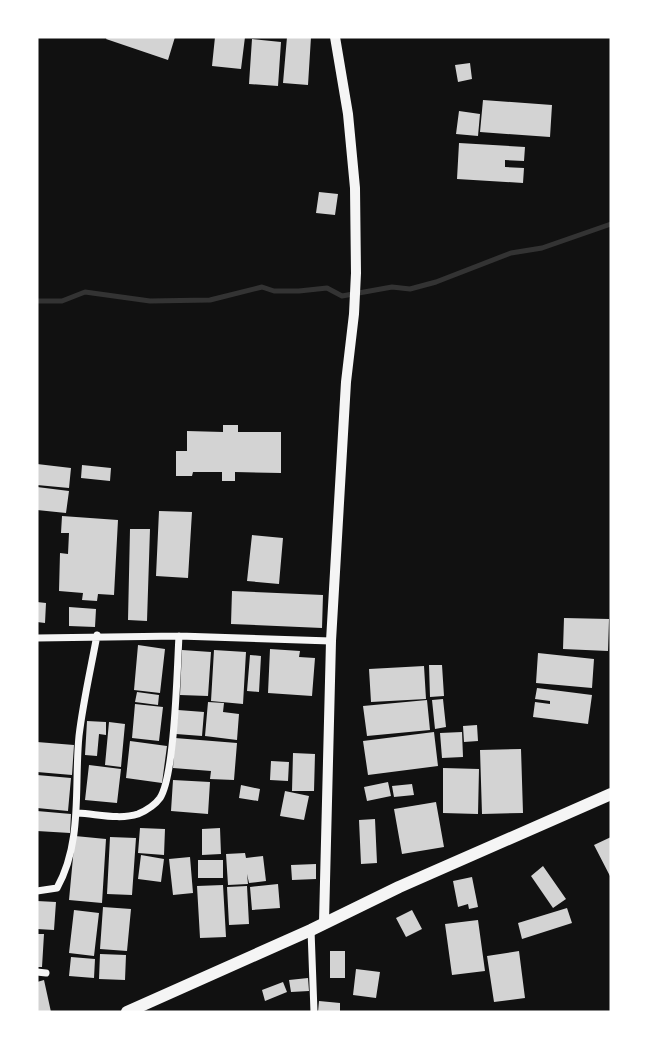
<svg xmlns="http://www.w3.org/2000/svg" width="648" height="1049" font-family="'PT Sans',sans-serif">
<rect width="100%" height="100%" fill="#111"/>
<g fill="none" stroke-linecap="round" stroke-linejoin="round">
<path stroke="#333" stroke-width="5" d="M37 301H62L85 292 150 301 210 300 262 287 274 291H299L327 288 342 296 392 287 410 289 436 282 511 253 542 248 611 224"/>
</g>
<path fill="#d3d3d3" d="M107 37H175L168 60 106 39Z
M215 37H245L241 69 212 66Z
M287 37H311L308 85 283 83Z
M252 39 281 42 278 86 249 84Z
M470 63 472 79 458 82 455 65Z
M483 100 552 105 550 137 480 132Z
M459 111 480 114 478 136 456 134Z
M459 143 525 147 524 161 505 160V167L524 168 523 183 457 179Z
M319 192 338 194 335 215 316 213Z
M223 425H238V432H281V473L235 472V481H222V472H193L192 476H176V451H187V431L223 432Z
M37 464 71 468 69 488 37 485Z
M82 465 111 468 110 481 81 478Z
M37 487 69 491 66 513 37 510Z
M159 511 192 512 188 578 156 576Z
M62 516 118 520 114 595 98 594 97 601 82 600 83 593 59 591 60 553 68 554 69 533H61Z
M130 529H150L147 621 128 620Z
M252 535 283 538 279 584 247 581Z
M232 591 323 595 322 628 231 624Z
M37 602 46 603 45 623 37 622Z
M69 607 96 609 95 627 69 626Z
M564 618 609 619 608 651 563 649Z
M138 645 165 649 160 693 134 690Z
M270 649 300 651 299 657 315 658 312 696 268 693Z
M182 650 211 652 208 696 180 695Z
M214 650 246 652 243 704 211 701Z
M538 653 594 659 592 688 536 683Z
M250 655 261 656 259 692 247 691Z
M429 665H442L444 696 430 697Z
M424 666 426 699 371 702 369 669Z
M537 688 592 695 588 724 533 717 535 702 550 704V701L535 699Z
M137 692 159 695 158 705 135 702Z
M443 699 446 727 435 729 432 700Z
M427 700 430 730 367 736 363 706Z
M208 702 224 703 223 712 239 714 237 740 205 736Z
M135 704 163 707 159 741 132 738Z
M178 710 204 712 202 736 176 734Z
M87 721 106 722V735L99 734 97 756 85 755Z
M109 722 125 724 121 767 105 765Z
M477 725 478 741 464 742 463 726Z
M434 732 438 766 368 775 363 741Z
M462 732 463 757 442 758 440 733Z
M175 738 237 743 234 780 210 779 211 771 173 768Z
M130 741 167 746 162 783 126 778Z
M37 742 74 745 72 775 37 772Z
M521 749 523 813 482 814 480 750Z
M293 753 315 754 314 791H292Z
M271 761 289 762 288 781 270 780Z
M89 765 121 769 117 803 85 800Z
M443 768 479 769 478 814 443 813Z
M37 775 71 778 68 811 37 808Z
M173 780 210 782 208 814 171 811Z
M388 782 391 796 367 801 364 787Z
M412 784 414 795 394 797 392 786Z
M241 785 260 789 258 801 239 798Z
M285 791 309 796 304 820 280 816Z
M436 802 444 847 402 854 394 809Z
M37 811 71 814 70 833 37 831Z
M375 819 377 863 361 864 359 820Z
M140 828 165 829 164 855 138 853Z
M220 828 221 854 202 855V829Z
M75 836 106 839 102 903 69 900Z
M110 837 136 838 132 895 107 894Z
M611 837V878L594 845Z
M245 853 246 858 263 856 266 881 249 883 247 874 248 884 228 885 226 854Z
M141 855 164 859 161 882 138 879Z
M190 857 193 893 173 895 169 859Z
M198 860H223V878H198Z
M316 864V879L292 880 291 865Z
M543 866 566 899 553 908 531 876Z
M472 877 478 907 469 909 468 904 458 907 453 881Z
M278 884 280 908 252 910 250 887Z
M223 885 226 937 200 938 197 886Z
M247 886 249 924 229 925 227 887Z
M37 901 56 902 54 930 37 929Z
M103 907 131 909 127 951 100 949Z
M567 908 572 923 522 939 518 923Z
M74 910 99 913 94 956 69 953Z
M412 910 422 929 406 937 396 918Z
M478 920 485 971 452 975 445 924Z
M37 934H44L42 967H37Z
M330 951H345V978H330Z
M519 951 525 998 494 1002 487 956Z
M100 954 126 955 125 980 99 979Z
M71 957 95 959 94 978 69 976Z
M356 969 380 972 376 998 353 995Z
M308 978 309 991 291 992 289 980Z
M44 980 51 1012H37V982Z
M283 982 287 992 265 1001 262 990Z
M319 1001 340 1003V1012H318Z"/>
<g fill="none" stroke-linecap="round" stroke-linejoin="round">
<path stroke="#f5f5f5" stroke-width="7" d="M37 638 179 636 331 641
M78 813C97 814 120 820 138 814 145 811 155 805 160 798 175 775 177 668 179 636
M37 891 57 888C83 841 74 787 79 736 83 702 91 668 97 635
M311 930 314 1012
M37 972 46 973"/>
<path stroke="#f5f5f5" stroke-width="10" d="M324 922 331 641 346 382 354 314 356 273 355 188 348 114 335 37"/>
<path stroke="#f5f5f5" stroke-width="12" d="M127 1012 311 930 399 887 611 794"/>
</g>
<rect width="648" height="1049" fill="none" stroke="#ffffff" stroke-width="77"/>
</svg>
